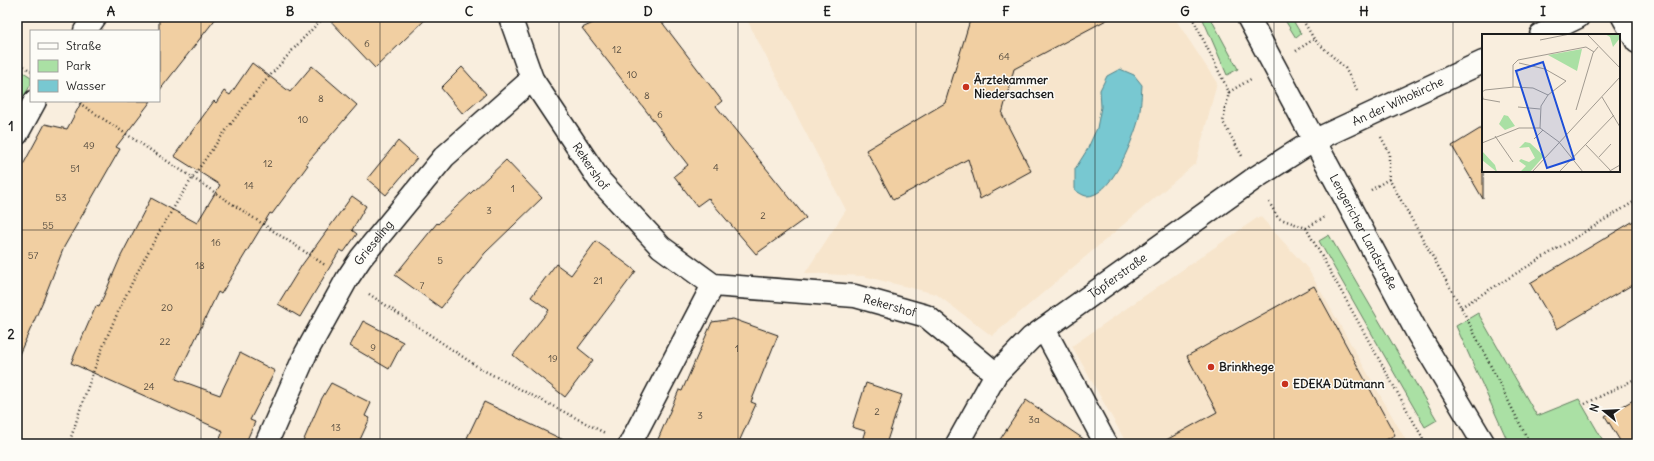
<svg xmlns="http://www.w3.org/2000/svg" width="1654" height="461" font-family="Delius,sans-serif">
<rect width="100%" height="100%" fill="#f9eede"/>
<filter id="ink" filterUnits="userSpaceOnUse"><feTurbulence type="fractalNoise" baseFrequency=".025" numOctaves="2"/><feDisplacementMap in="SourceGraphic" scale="8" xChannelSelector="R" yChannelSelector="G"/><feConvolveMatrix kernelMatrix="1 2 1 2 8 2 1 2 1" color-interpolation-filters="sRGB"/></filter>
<g filter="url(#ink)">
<path fill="#f7e5cc" d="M749 17H1174L1217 83 1196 163 992 336 936 294 863 276 805 273 846 210 747 20Z
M1260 216 1308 269 1408 444H1127L1072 346Z"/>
<path fill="#aae0a4" stroke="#637e60" d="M1202 17H1210L1238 69 1227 75Z
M1283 17H1291L1301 34 1296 38Z
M17 68 31 77V84L17 109Z
M1329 235 1437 420 1425 427 1319 241Z
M1478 313 1537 416 1579 399 1605 444H1509L1456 326Z"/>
<path fill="#78c8d1" stroke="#538389" d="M1120 69 1134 75 1142 85C1141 99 1141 112 1137 125 1131 144 1110 198 1086 196 1082 195 1078 192 1075 190V169L1087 150 1097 128 1101 107 1100 90 1107 76Z"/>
<path fill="#f1cfa2" stroke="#1c1c1c" d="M159 17H217L159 91Z
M327 17H428L375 68Z
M606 17H658L722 101 716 106 806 218 756 254 708 198 697 206 674 176 688 165 582 28Z
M971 17H1112L1014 69 1002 114 1031 171 980 199 968 159 893 200 866 150 945 103Z
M252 63 290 92 312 66 357 105 306 164 308 165 272 214 270 213 221 294 218 292 176 379 220 395 240 353 275 371 250 420 255 422 245 444H218L223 431 71 363 96 306 99 307 121 256 151 198 197 223 220 185 174 156 214 101 216 103 224 91 230 95Z
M462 67 486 94 463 114 441 88Z
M82 101H151L116 147 120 149 64 247 43 301 17 359V176L45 124 67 129Z
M1483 127V199L1452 146Z
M398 141 417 158 386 195 367 179Z
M506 160 542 198 485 253 441 308 395 275 437 223 438 224Z
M352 196 366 206 352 230 357 234 344 252 340 250 300 317 278 304 302 265Z
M1637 219V282L1557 329 1530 283Z
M596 241 636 271 578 348 593 360 565 397 513 355 549 310 531 297 556 264 571 275Z
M1314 286 1395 435 1378 444H1159L1217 412 1187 356Z
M733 319 778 335 751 402 756 404 738 444H656L679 390 682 391 712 322Z
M363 321 403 342 389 369 350 346Z
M331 383 371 403 365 416 370 418 358 444H302L322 398Z
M866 383 902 395 886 444H861L865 431 852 427Z
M1637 398V444H1622L1605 416Z
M1026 400 1091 444H997Z
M484 402 572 444H481L467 438Z"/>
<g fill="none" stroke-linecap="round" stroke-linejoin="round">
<g stroke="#1c1c1c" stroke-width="25">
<g id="minor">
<path id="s1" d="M510 17 532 79 600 181 661 247 713 285 855 296 926 316 996 374"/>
<path d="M1623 17 1637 42"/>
<path d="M85 31 95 17"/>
<path d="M1541 35 1578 17"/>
<path d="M17 134 35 101"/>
<path d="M1044 329 1106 444"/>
<path id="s2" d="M266 444 306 353 347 279 361 258 444 157 532 79"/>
<path d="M630 444 713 285"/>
<path id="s3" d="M957 444 996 374 1031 338 1255 178 1313 141 1483 62"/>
</g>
</g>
<g stroke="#1c1c1c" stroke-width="25">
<g id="major">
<path id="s4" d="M1248 17 1418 334 1484 444"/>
</g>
</g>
<path stroke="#1c1c1c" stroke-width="2.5" stroke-dasharray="1 3" stroke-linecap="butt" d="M1192 17 1229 92 1223 122 1242 156
M1301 17 1314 39 1345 68 1357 90
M1296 51 1314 39
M17 62 31 71
M1229 92 1251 79
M76 101 325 265
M1381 137 1389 152V179L1461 307 1530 444
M1371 190 1389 179
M1269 202 1278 218 1306 228 1426 444
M1306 228 1325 217
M369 294 481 369 605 433
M1461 307 1637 200
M1585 404 1637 378
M69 444C81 406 94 367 110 330 151 236 207 147 275 70 291 52 307 33 325 17"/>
<use href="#minor" stroke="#fdfcf7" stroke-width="22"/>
<use href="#major" stroke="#fdfcf7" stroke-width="22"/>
</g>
</g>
<path fill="none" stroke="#1c1c1c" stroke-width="1" stroke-opacity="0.55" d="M201 17V444M380 17V444M559 17V444M738 17V444M916 17V444M1095 17V444M1274 17V444M1453 17V444M17 230H1637"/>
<g fill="#c8321e" stroke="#fdfcf7" stroke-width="1.5">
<circle cx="966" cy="87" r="4"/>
<circle cx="1211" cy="367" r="4"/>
<circle cx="1285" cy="384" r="4"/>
</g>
<g text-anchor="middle" stroke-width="3" stroke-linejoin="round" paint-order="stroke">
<g font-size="10" fill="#51493e">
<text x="367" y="47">6</text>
<text x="617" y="53">12</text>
<text x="1004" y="60">64</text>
<text x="632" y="78">10</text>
<text x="647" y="99">8</text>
<text x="321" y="102">8</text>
<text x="660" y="118">6</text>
<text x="303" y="123">10</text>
<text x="89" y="149">49</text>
<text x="268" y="167">12</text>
<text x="716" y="171">4</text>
<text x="75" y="172">51</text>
<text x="249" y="189">14</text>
<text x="513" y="192">1</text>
<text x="61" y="201">53</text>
<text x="489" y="214">3</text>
<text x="763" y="219">2</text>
<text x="48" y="229">55</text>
<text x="216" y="246">16</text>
<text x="33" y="259">57</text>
<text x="440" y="264">5</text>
<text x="200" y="269">18</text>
<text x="598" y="284">21</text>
<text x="422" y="289">7</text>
<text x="167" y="311">20</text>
<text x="165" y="345">22</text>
<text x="373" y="351">9</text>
<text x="737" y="352">1</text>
<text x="553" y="362">19</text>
<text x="149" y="390">24</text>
<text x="877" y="415">2</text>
<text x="700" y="419">3</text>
<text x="1034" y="423">3a</text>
<text x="336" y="431">13</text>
</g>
<g font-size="12" font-weight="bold" fill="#1c1c1c" stroke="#fdfcf7" text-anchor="start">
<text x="974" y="84">Ärztekammer<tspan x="974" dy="14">Niedersachsen</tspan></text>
<text x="1219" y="371">Brinkhege</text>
<text x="1293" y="388">EDEKA Dütmann</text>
</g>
<g font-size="12" fill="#1c1c1c" stroke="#fdfcf7">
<text dy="4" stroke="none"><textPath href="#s3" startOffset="568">An der Wihokirche</textPath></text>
<text dy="4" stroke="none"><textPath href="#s1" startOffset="171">Rekershof</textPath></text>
<text dy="4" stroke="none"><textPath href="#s4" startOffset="244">Lengericher Landstraße</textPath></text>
<text dy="4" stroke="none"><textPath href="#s2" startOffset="229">Grieseling</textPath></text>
<text dy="4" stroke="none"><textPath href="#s3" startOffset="237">Töpferstraße</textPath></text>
<text dy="4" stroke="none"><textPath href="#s1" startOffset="521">Rekershof</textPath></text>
</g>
</g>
<g transform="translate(1482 34)">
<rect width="138" height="138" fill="#f9eede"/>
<path d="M123 0H138V4L131 13 128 3ZM100 15 95 37 66 21ZM22 81 26 82 33 92 23 96 17 90ZM43 108 48 109 62 122 48 138H38L44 132 37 127 39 125 47 128 53 124 47 113 37 114ZM0 117 13 131 15 138 0 126Z" fill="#aae0a4"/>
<path fill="none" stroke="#a19a90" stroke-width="1" d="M105 0 138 34M58 6 88 0M37 29 63 35 84 47 66 61 59 72 58 94M31 53V31L36 26 104 13 112 18M120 63 138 93M1 65 0 58 3 56 32 53 51 54 66 61M1 65 18 68M36 73 58 75M94 76 111 19 116 13M13 102 31 128M52 105 61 96M0 109 37 94H58L77 108 101 138M103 110 130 138M117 123 129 110M50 138 138 43M77 138 132 81M126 138 138 131"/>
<path fill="#1d4ed8" fill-opacity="0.15" stroke="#1d4ed8" stroke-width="2" d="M61 28 92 125 65 134 34 37Z"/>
<rect width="138" height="138" fill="none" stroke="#1c1c1c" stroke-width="2"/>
</g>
<rect width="1654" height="461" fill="none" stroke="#fdfcf7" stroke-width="44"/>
<rect x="30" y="30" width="130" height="72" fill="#fdfcf7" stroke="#a3a29f"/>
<rect x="38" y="43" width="20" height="6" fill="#fdfcf7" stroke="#a3a29f"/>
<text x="66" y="50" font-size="12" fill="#1c1c1c">Straße</text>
<rect x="38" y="60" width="20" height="12" fill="#aae0a4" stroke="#a3a29f"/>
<text x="66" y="70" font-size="12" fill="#1c1c1c">Park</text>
<rect x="38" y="80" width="20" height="12" fill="#78c8d1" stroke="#a3a29f"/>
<text x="66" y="90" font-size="12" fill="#1c1c1c">Wasser</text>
<g transform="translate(1604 411) rotate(288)" stroke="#fdfcf7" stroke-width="3" paint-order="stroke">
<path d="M0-3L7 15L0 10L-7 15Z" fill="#1c1c1c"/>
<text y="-6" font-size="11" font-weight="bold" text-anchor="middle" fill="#1c1c1c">N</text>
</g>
<rect x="22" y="22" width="1610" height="417" fill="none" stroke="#1c1c1c" stroke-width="1.5"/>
<g font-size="13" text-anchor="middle" font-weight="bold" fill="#1c1c1c">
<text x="111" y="16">A</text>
<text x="290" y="16">B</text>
<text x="469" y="16">C</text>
<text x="648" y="16">D</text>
<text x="827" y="16">E</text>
<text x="1006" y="16">F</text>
<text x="1185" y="16">G</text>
<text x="1364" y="16">H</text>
<text x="1543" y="16">I</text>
<text x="11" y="131">1</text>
<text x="11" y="339">2</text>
</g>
</svg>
